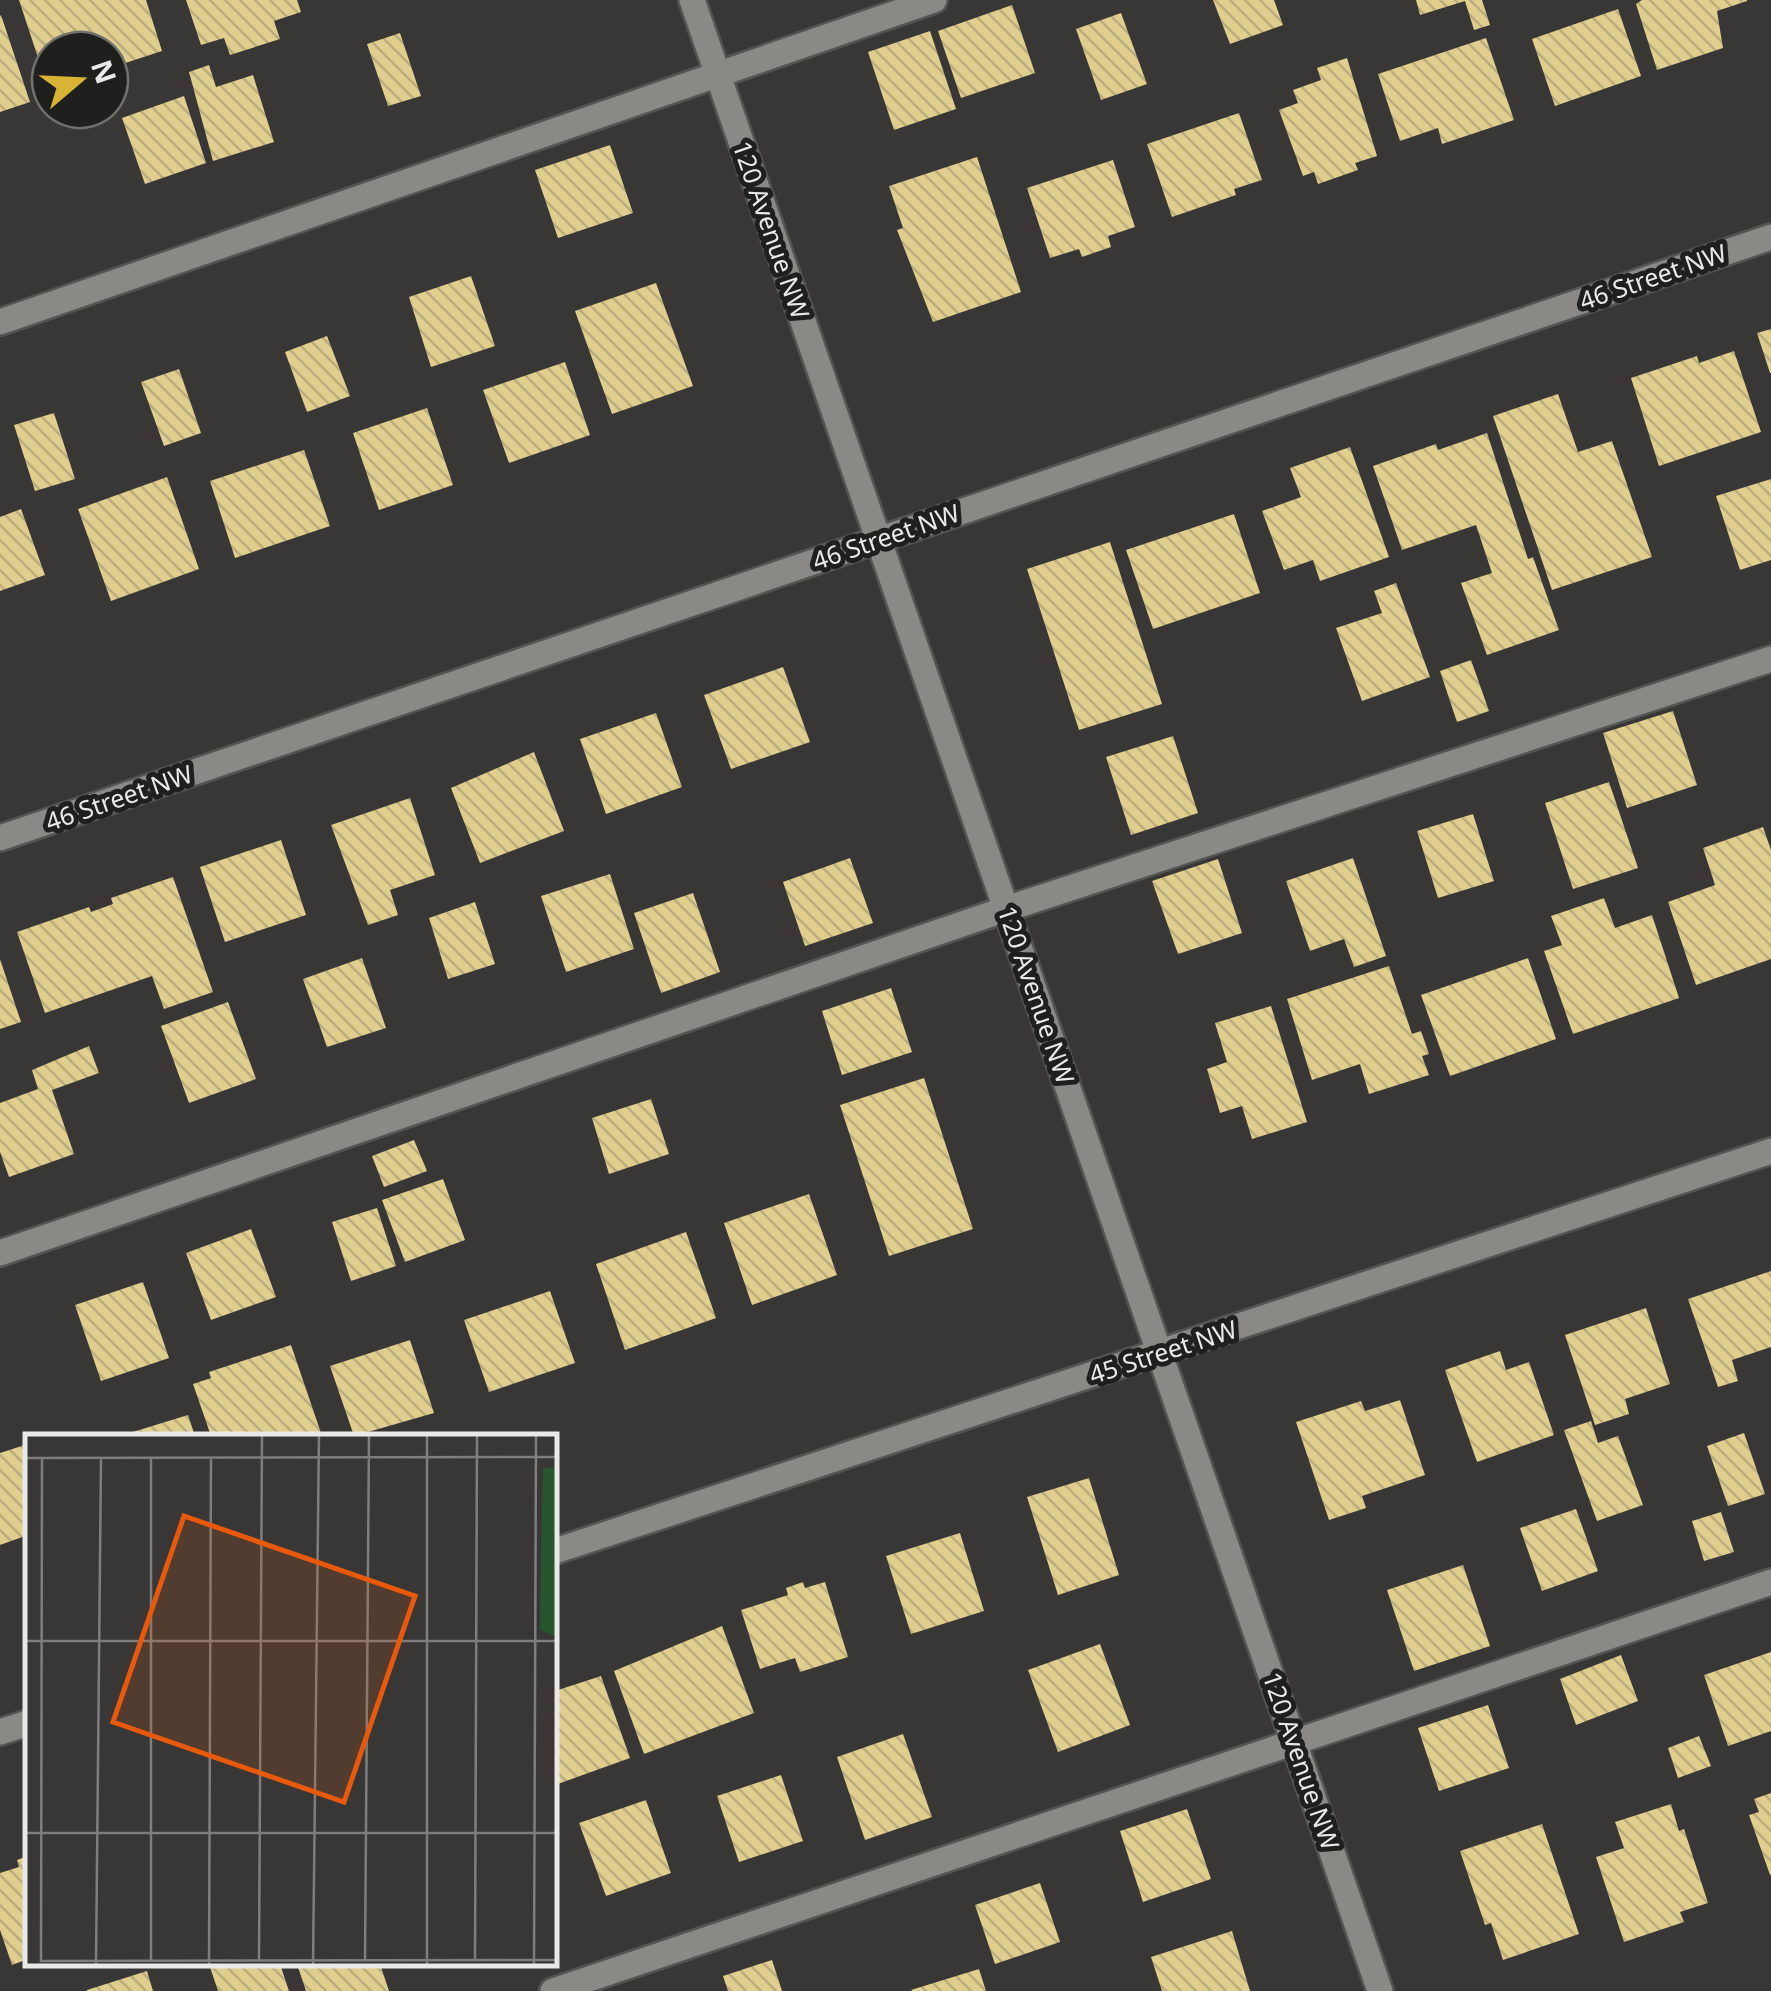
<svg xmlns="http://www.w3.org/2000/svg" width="1771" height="1991" font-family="'Noto Sans',sans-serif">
<defs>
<pattern id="building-back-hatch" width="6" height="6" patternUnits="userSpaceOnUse" patternTransform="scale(2.5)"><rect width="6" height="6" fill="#e0ce8f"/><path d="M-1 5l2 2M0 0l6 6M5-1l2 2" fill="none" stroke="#baac7c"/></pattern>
</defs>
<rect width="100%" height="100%" fill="#383735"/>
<path fill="url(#building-back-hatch)" d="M19 0H146L162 51 110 68V50H50L49 91Z
M186 0H297L301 12 274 21 280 39 230 55 224 38 201 45Z
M1213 0H1274L1283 25 1230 44Z
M1416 0H1482L1490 25 1474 30 1465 1 1420 15Z
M1642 0H1747V1L1717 11 1723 48 1657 70 1636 4Z
M1012 5 1035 73 961 98 938 31Z
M1618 9 1641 76 1555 106 1532 39Z
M1121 13 1147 84 1101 100 1076 29Z
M1 15 30 102 0 112V16Z
M930 31 956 109 894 130 868 52Z
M400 33 421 96 388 106 367 44Z
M1486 38 1514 120 1442 144 1438 128 1400 141 1378 74Z
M1347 58 1377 156 1355 163 1358 170 1318 184 1314 172 1303 176 1279 110 1298 103 1293 90 1321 80 1317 68Z
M209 65 216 87 253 75 274 142 213 161 189 72Z
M184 96 206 163 145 184 122 118Z
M1239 113 1262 180 1234 189 1236 195 1172 217 1147 144Z
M610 145 633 213 558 238 535 170Z
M977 157 1021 292 933 322 897 230 903 228 889 186Z
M1113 160 1135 227 1108 236 1111 247 1082 257 1079 249 1050 258 1027 188Z
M471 276 495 346 431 367 409 297Z
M656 283 693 386 612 414 575 311Z
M1771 329V373H1770L1757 333Z
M327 336 350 396 307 412 285 352Z
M1734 351 1761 432 1659 466 1631 378 1697 356 1699 363Z
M565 362 590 435 509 463 483 390Z
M179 369 201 433 164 446 141 382Z
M1558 394 1578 452 1612 441 1652 557 1552 590 1493 416Z
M427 408 453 485 379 510 353 433Z
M54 413 75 479 35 491 14 425Z
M1487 433 1528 559 1533 557 1559 630 1487 655 1461 583 1492 573 1476 525 1402 550 1373 466 1436 444 1438 450Z
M1350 447 1389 557 1320 581 1313 560 1284 570 1262 511 1301 497 1290 468Z
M304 450 330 526 235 558 210 481Z
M167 477 199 569 111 601 78 509Z
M1771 479V560L1740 570 1716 496Z
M21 509 45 575 0 591V517Z
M1234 514 1260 593 1153 629 1126 550Z
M1110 542 1162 704 1079 730 1027 569Z
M1396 583 1430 677 1362 701 1336 628 1382 613 1374 591Z
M1471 660 1489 711 1457 722 1440 671Z
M783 667 810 742 731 769 704 695Z
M1673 711 1697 785 1627 808 1603 733Z
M656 713 682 787 606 814 580 739Z
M1173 736 1198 813 1131 835 1106 757Z
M534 752 564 831 480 863 451 788Z
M1609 782 1638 868 1573 889 1545 803Z
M410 798 435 875 390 890 398 915 368 925 331 825Z
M1473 814 1494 881 1438 898 1417 831Z
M1763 827 1771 850V959L1696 985 1668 902 1715 885 1703 848Z
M281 840 306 915 225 942 200 867Z
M850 858 873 923 805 946 783 882Z
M1353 858 1386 956 1354 967 1344 939 1310 951 1286 881Z
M1218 859 1242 933 1178 954 1152 881Z
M610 874 634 949 566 972 541 896Z
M173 877 213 992 164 1009 152 976 45 1013 17 932 89 907 91 912 113 904 111 898Z
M693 893 720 972 661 993 634 913Z
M1604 898 1615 928 1652 915 1679 998 1573 1034 1544 951 1562 945 1551 916Z
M475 902 495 964 448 979 429 918Z
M362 958 386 1028 327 1047 303 979Z
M1528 958 1556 1039 1450 1076 1421 995Z
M0 959 21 1022 0 1029Z
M1389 966 1412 1034 1421 1031 1429 1054 1422 1056 1429 1075 1369 1094 1360 1064 1312 1080 1287 999Z
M891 988 912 1052 842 1075 822 1011Z
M228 1002 256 1079 189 1103 161 1026Z
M1271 1006 1307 1122 1252 1139 1242 1106 1220 1113 1207 1069 1227 1062 1215 1023Z
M89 1046 99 1073 52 1090 74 1154 9 1177 0 1152V1103L38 1089 32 1070Z
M924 1078 973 1229 889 1256 840 1105Z
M651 1099 669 1154 609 1174 592 1118Z
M414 1140 427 1171 384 1187 372 1156Z
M443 1179 465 1240 405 1262 382 1200Z
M809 1194 837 1275 752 1305 724 1223Z
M377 1208 396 1266 351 1281 332 1222Z
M251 1229 276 1297 211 1320 186 1253Z
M686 1232 716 1318 625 1350 596 1264Z
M1771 1271V1347L1732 1360 1738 1381 1718 1387 1688 1299Z
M143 1282 169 1358 101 1381 75 1305Z
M550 1291 575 1363 489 1392 464 1320Z
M1646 1308 1670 1384 1625 1399 1629 1414 1595 1425 1565 1335Z
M410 1340 434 1413 354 1436 330 1366Z
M291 1345 322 1436H211L193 1384 211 1378 209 1372Z
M1500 1351 1506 1370 1529 1362 1554 1435 1477 1462 1445 1370Z
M1400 1400 1425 1475 1362 1496 1366 1508 1329 1520 1296 1422 1361 1401 1365 1411Z
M188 1415 195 1436H123V1435Z
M1591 1421 1598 1443 1618 1436 1643 1505 1597 1521 1564 1430Z
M1744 1433 1765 1494 1728 1506 1707 1446Z
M28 1444V1535L0 1545V1453Z
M1089 1478 1119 1575 1058 1595 1027 1497Z
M1576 1509 1598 1571 1542 1591 1520 1528Z
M1721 1512 1734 1552 1704 1561 1692 1521Z
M960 1533 984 1611 911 1634 886 1556Z
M1463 1565 1490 1646 1414 1671 1387 1590Z
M803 1582 805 1588 825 1582 848 1657 800 1672 795 1658 760 1669 741 1610 788 1595 786 1588Z
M722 1626 754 1713 644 1754 614 1671Z
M1100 1644 1130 1725 1058 1752 1028 1670Z
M1771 1652V1731L1728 1746 1704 1675Z
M1621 1655 1638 1701 1576 1725 1560 1679Z
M601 1676 630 1758 555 1785V1691Z
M1488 1705 1509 1768 1439 1791 1418 1728Z
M903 1734 932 1817 865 1840 837 1757Z
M1699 1736 1711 1766 1678 1778 1668 1748Z
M781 1775 803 1841 739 1862 717 1796Z
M1771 1793V1875H1770L1749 1815 1759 1812 1754 1799Z
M646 1800 671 1873 606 1896 579 1823Z
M1671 1804 1679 1831 1684 1829 1708 1903 1680 1912 1684 1922 1624 1942 1596 1857 1624 1848 1615 1822Z
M1187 1809 1211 1879 1143 1902 1120 1831Z
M1542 1824 1579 1934 1503 1960 1491 1923 1485 1925 1460 1851Z
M28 1856V1959L12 1965 0 1930V1873L19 1867 17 1860Z
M1040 1883 1060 1942 995 1964 975 1905Z
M1232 1931 1250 1991H1162L1151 1957Z
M772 1960 782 1991H728L723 1976Z
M209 1964H280L289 1991H218Z
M297 1964H380L389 1991H306Z
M979 1969 986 1991H912L911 1990Z
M147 1971 153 1991H87V1990Z"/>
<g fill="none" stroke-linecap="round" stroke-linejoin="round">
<g stroke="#545451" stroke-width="30">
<path id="lane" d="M0 322 934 0
M0 1253 1006 909 1771 659
M553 1991 1771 1582"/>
</g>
<g stroke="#545451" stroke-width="30">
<path id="street" d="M692 0 1380 1991
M0 838 1771 237
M555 1551 1771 1151
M0 1732 28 1723"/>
</g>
<use href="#lane" stroke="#8a8986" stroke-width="25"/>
<use href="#street" stroke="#8a8986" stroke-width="25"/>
</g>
<g text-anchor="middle" stroke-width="10" stroke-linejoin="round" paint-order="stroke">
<g font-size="25" fill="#e9e9e7" stroke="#1f1f1e">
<text transform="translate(771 230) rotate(71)" y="9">120 Avenue NW</text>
<text transform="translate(1653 277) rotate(-19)" y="9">46 Street NW</text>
<text transform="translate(886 537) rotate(-19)" y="9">46 Street NW</text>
<text transform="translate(119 798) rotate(-19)" y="9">46 Street NW</text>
<text transform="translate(1036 995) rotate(71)" y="9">120 Avenue NW</text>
<text transform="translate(1163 1352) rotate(-18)" y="9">45 Street NW</text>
<text transform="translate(1301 1761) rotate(71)" y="9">120 Avenue NW</text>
</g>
</g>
<g transform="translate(25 1434)">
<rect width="532" height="532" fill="#383735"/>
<path d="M518 34H532V203L515 196Z" fill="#26552e"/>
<path fill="none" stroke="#7f7e7c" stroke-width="2.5" d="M0 24 533 23M17 24 16 527 533 526M126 24V527M0 207H533M0 399H533M450 525 452 0M234 526 237 0M340 526 344 0M71 530 76 24M402 530V0M184 532 186 23M288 532 294 0M509 532 511 0"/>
<path fill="#e8590c" fill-opacity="0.15" stroke="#e8590c" stroke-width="5" d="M159 82 390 162 319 368 88 288Z"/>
<rect width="532" height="532" fill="none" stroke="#e9e9e7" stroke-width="5"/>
</g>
<g transform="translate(80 80) rotate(71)"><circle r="48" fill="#1f1f1e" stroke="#70706e" stroke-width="2.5"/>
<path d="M0-8L18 38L0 25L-18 38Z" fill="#d9b334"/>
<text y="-15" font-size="28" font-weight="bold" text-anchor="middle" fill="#e9e9e7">N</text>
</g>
</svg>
